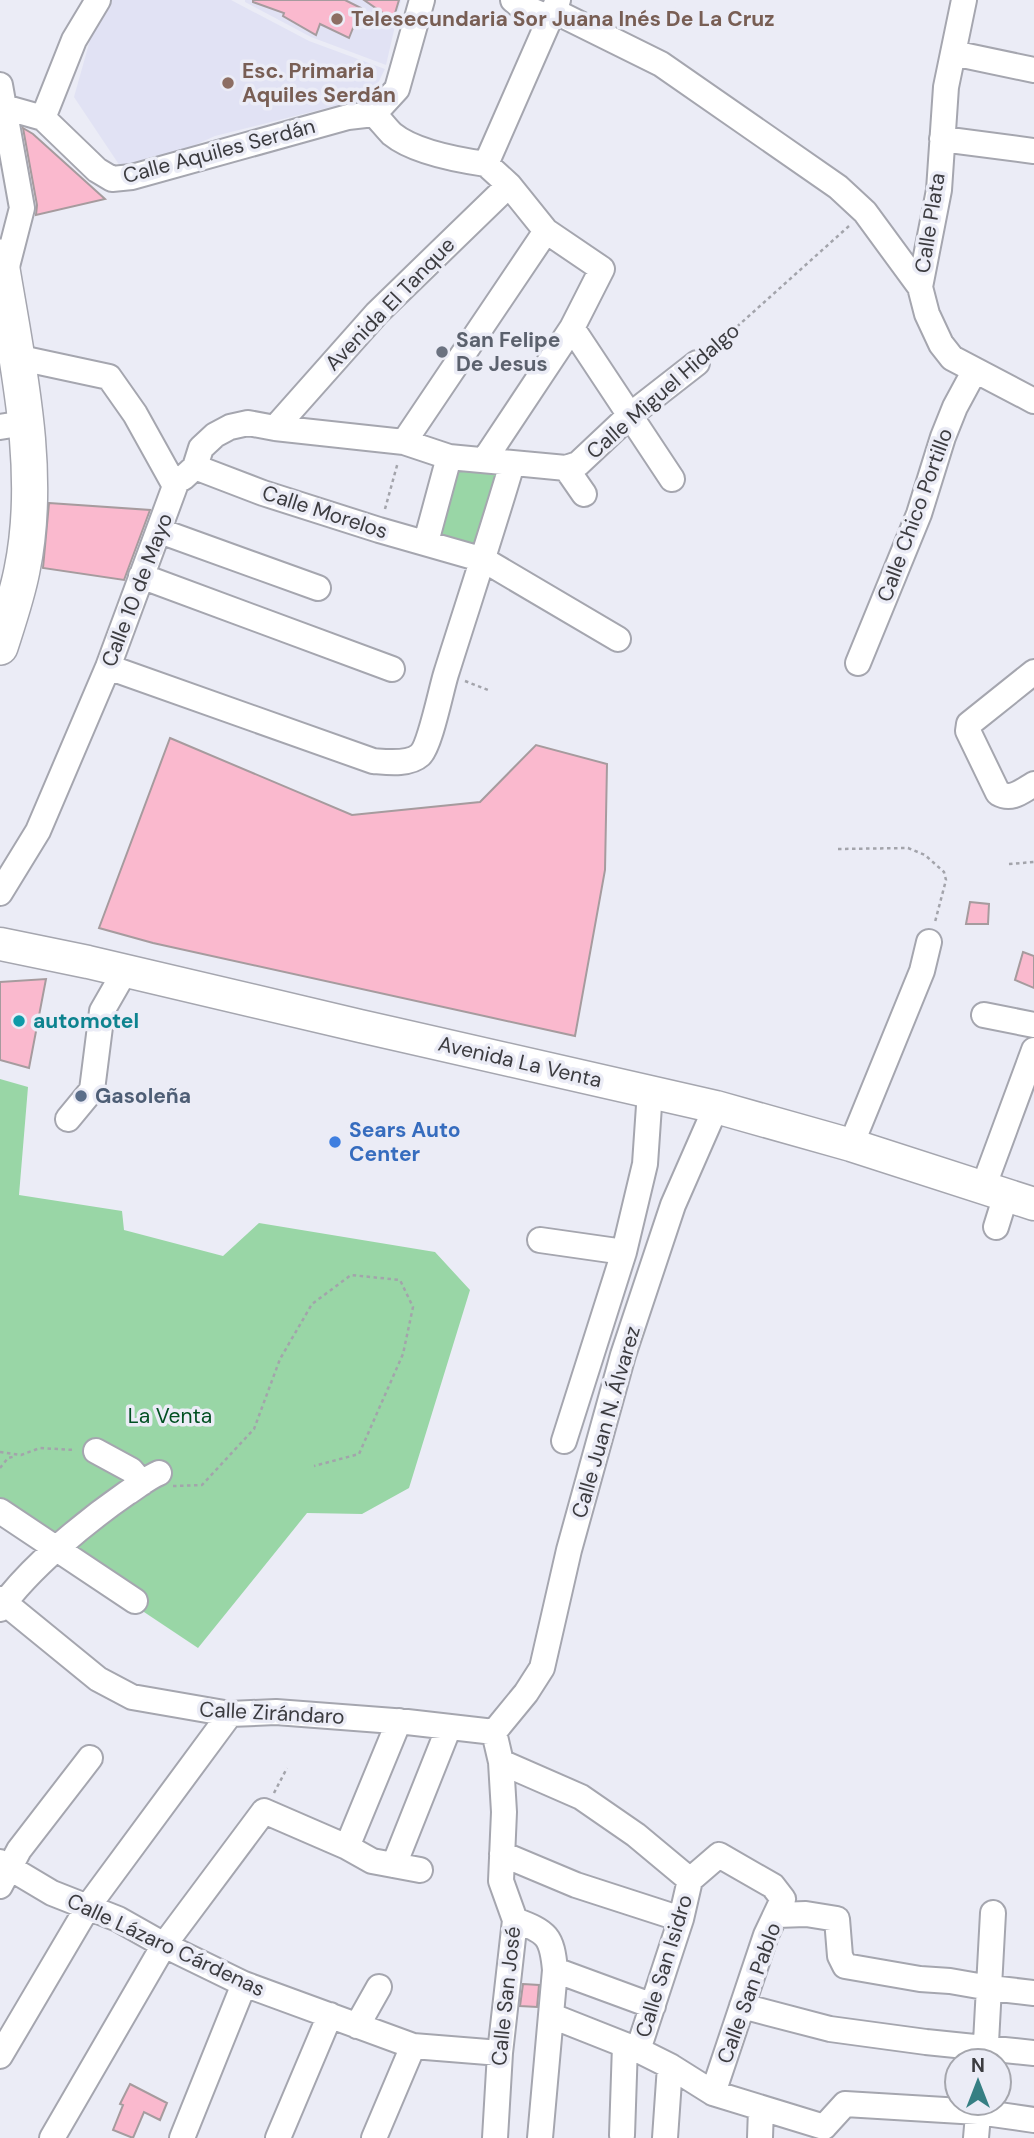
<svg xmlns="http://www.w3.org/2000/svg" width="1034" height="2138" font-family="'DM Sans',sans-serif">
<rect width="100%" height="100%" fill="#ebecf6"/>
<path fill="#e1e2f4" d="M108 0H231L309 41 385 69 371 97 215 136 135 172H124L74 97 90 40Z
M245 0H401L386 65 311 37 245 2Z"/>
<path fill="#99d6a6" d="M454 463 499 476 474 552 435 536Z
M0 1079 28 1087 19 1195 122 1211 124 1230 223 1256 259 1223 435 1252 470 1290 409 1488 362 1514 307 1513 198 1648 0 1516Z"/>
<path fill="#fab9ce" stroke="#a69b9e" stroke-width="2" d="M253 0H345L361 8 349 38 320 24 316 35 283 16 284 13 253 2Z
M364 0H399L393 20Z
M23 128 33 134 105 199 36 215 37 205Z
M49 503 150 510 124 580 43 568Z
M170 738 352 815 480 802 536 745 607 764 605 870 575 1036 153 943 99 928Z
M970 902 989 904 988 924H966Z
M1023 952 1034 956V988L1015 980Z
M46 979 29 1068 0 1060V982Z
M523 1984 539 1985 537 2007 520 2006Z
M130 2084 167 2103 160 2120 144 2112 133 2138 113 2130 123 2105 120 2104Z"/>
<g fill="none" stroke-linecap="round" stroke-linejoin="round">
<g stroke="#a5a6af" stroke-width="28">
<path id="minor" d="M513 0 519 5 550 18
M964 0 946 87 939 190 920 287 927 314 941 344 952 358 1034 401
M554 11 661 64 838 187 865 212 920 287
M953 53 1034 70
M0 85 22 208 4 278
M4 107 43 118 97 170 112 179 132 177 348 117 374 114
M374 114C380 120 386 128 392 134 414 152 458 160 486 164
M374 114 397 89 422 0
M43 118 74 40 98 0
M942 139 1034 151
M486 164 558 0
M572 328 672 479
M0 427 25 423
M275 428 377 313 509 185
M404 442 546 231
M485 459 572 328 602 269 546 231 509 185 486 164
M195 467 201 448 215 435 230 427 248 423 275 428 404 442 449 457 566 468 578 464 629 416 697 363
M566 468 584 494
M183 478 195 467 263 493 379 530 484 560 618 639
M160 531 318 588
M426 542 449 457
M141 576 392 669
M858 663 919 514 943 437 955 407 975 370
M108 667 373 761C387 762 409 765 420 755 430 746 441 690 446 674 468 604 491 535 512 464
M1034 672 969 724 968 731 998 793C1012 801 1022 791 1034 784
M0 893 38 831 108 667 175 486 135 414 109 377 16 357
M984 1015 1034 1025
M68 1119 92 1090 102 1011 125 971
M851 1145 922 971 929 942
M983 1188 1034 1050
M996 1227 1006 1195
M540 1240 624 1252
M564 1441 624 1252 645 1164 650 1091
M96 1451 131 1470 142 1483
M0 1511 135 1601
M0 1599 98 1679 132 1697 230 1714 276 1712 407 1722 494 1732
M0 1609C29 1568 85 1522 127 1493 138 1486 147 1478 159 1473
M494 1732 526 1693 542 1668 569 1550 623 1355 673 1205 716 1107
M494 1732 501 1762 504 1812 501 1881 515 1920 500 2053 495 2138
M501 1762 581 1797 636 1835 690 1880
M347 1847 399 1721
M502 1854 576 1885 681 1919
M0 1862 52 1893 118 1919 164 1945 244 1984 413 2046 500 2053
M394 1865 449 1727
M0 1886 19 1850 90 1758
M777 1915 806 1914 837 1919 840 1956 845 1966 920 1979 950 1981 990 1988 1034 1993
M515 1920C547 1932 552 1936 555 1970L540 2138
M555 1970 653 2006
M742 2006 830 2029 926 2042 1034 2053
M552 2016 638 2050 670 2066 713 2093 824 2127
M357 2026 379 1987
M638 2050 681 1919 690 1880 719 1855 773 1886 783 1899 766 1935 713 2093
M0 2056 89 1905 230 1714
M985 2061 993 1913
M824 2127 845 2104 978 2112 1034 2120
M622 2135 625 2045
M52 2138 164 1945 264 1811 347 1847 372 1861 420 1870
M182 2138 244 1984
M278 2138 330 2015
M374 2138 413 2046
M665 2138 670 2066
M760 2138 761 2108
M976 2138 979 2103"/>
</g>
<g stroke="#a5a6af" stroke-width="35">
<path id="major" d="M0 944 88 962 360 1026 716 1107 851 1145 1034 1204"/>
</g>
<g stroke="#a5a6af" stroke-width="38">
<path id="highway" d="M0 257C16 357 43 469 22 570 17 596 8 622 0 647"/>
</g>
<path stroke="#a3a4ab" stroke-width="2.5" stroke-dasharray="3.5 3.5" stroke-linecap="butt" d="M711 350 849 226
M385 509 398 462
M465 681 488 690
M838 849 908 848 925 855 944 872 946 880 935 922
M1009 864 1034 862
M0 1452 21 1455 40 1448 75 1450
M0 1468 8 1458 16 1456
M173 1486 202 1485 254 1429 280 1359 312 1304 351 1275 400 1280 413 1307 403 1354 359 1454 314 1466
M274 1793 287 1768"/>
<use href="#minor" stroke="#fff" stroke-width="24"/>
<use href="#major" stroke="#fff" stroke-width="32"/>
<use href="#highway" stroke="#fff" stroke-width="35"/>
</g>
<g fill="#8d6e63" stroke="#ebecf6" stroke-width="2.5">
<circle cx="337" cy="19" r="7"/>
<circle cx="228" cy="83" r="7"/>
</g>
<circle fill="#6b7280" stroke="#ebecf6" stroke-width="2.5" cx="442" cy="352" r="7"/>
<circle fill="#0f9aa8" stroke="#ebecf6" stroke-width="2.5" cx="19" cy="1021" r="7"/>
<circle fill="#5c6f8a" stroke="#ebecf6" stroke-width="2.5" cx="81" cy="1096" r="7"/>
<circle fill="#3f7fe0" stroke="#ebecf6" stroke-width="2.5" cx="335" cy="1142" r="7"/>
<g text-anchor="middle" stroke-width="7" stroke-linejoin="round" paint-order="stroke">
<g font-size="21" font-weight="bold" fill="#785e54" stroke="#ebecf6" text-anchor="start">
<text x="351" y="26">Telesecundaria Sor Juana Inés De La Cruz</text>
<text x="242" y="78">Esc. Primaria<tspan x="242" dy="24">Aquiles Serdán</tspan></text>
</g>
<g font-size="21" fill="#3c3c40" stroke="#ebecf6">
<text transform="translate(219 151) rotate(-15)" y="7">Calle Aquiles Serdán</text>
<text transform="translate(930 223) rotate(-81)" y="7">Calle Plata</text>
<text transform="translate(390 304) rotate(-46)" y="7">Avenida El Tanque</text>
<text transform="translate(663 391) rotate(-41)" y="7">Calle Miguel Hidalgo</text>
<text transform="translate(325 512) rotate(18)" y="7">Calle Morelos</text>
<text transform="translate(915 515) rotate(-70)" y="7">Calle Chico Portillo</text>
<text transform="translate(137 590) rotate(-69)" y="7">Calle 10 de Mayo</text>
<text transform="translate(520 1062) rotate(13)" y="7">Avenida La Venta</text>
<text transform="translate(606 1422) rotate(-74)" y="7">Calle Juan N. Álvarez</text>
<text transform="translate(272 1713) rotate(3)" y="7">Calle Zirándaro</text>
<text transform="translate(166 1945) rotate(25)" y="7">Calle Lázaro Cárdenas</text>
<text transform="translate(664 1966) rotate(-73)" y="7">Calle San Isidro</text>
<text transform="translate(749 1993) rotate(-70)" y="7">Calle San Pablo</text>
<text transform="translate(506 1996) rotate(-84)" y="7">Calle San José</text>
</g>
<g font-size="21" font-weight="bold" fill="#5b616d" stroke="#ebecf6" text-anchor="start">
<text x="456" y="347">San Felipe<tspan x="456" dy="24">De Jesus</tspan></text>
</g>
<g font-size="21" font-weight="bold" fill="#0d838f" stroke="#ebecf6" text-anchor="start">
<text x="33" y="1028">automotel</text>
</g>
<g font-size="21" font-weight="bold" fill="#4e5e75" stroke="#ebecf6" text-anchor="start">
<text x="95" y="1103">Gasoleña</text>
</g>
<g font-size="21" font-weight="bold" fill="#366cbe" stroke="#ebecf6" text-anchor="start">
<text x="349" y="1137">Sears Auto<tspan x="349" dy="24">Center</tspan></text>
</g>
<g font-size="21" fill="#015022" stroke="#ebecf6">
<text x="170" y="1423">La Venta</text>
</g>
</g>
<g transform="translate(978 2082)"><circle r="33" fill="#ebecf6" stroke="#a5a6ad" stroke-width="2"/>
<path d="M0-5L12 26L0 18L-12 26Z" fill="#367f83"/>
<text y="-10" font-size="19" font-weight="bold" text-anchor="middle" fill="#3c3c40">N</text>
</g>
</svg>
